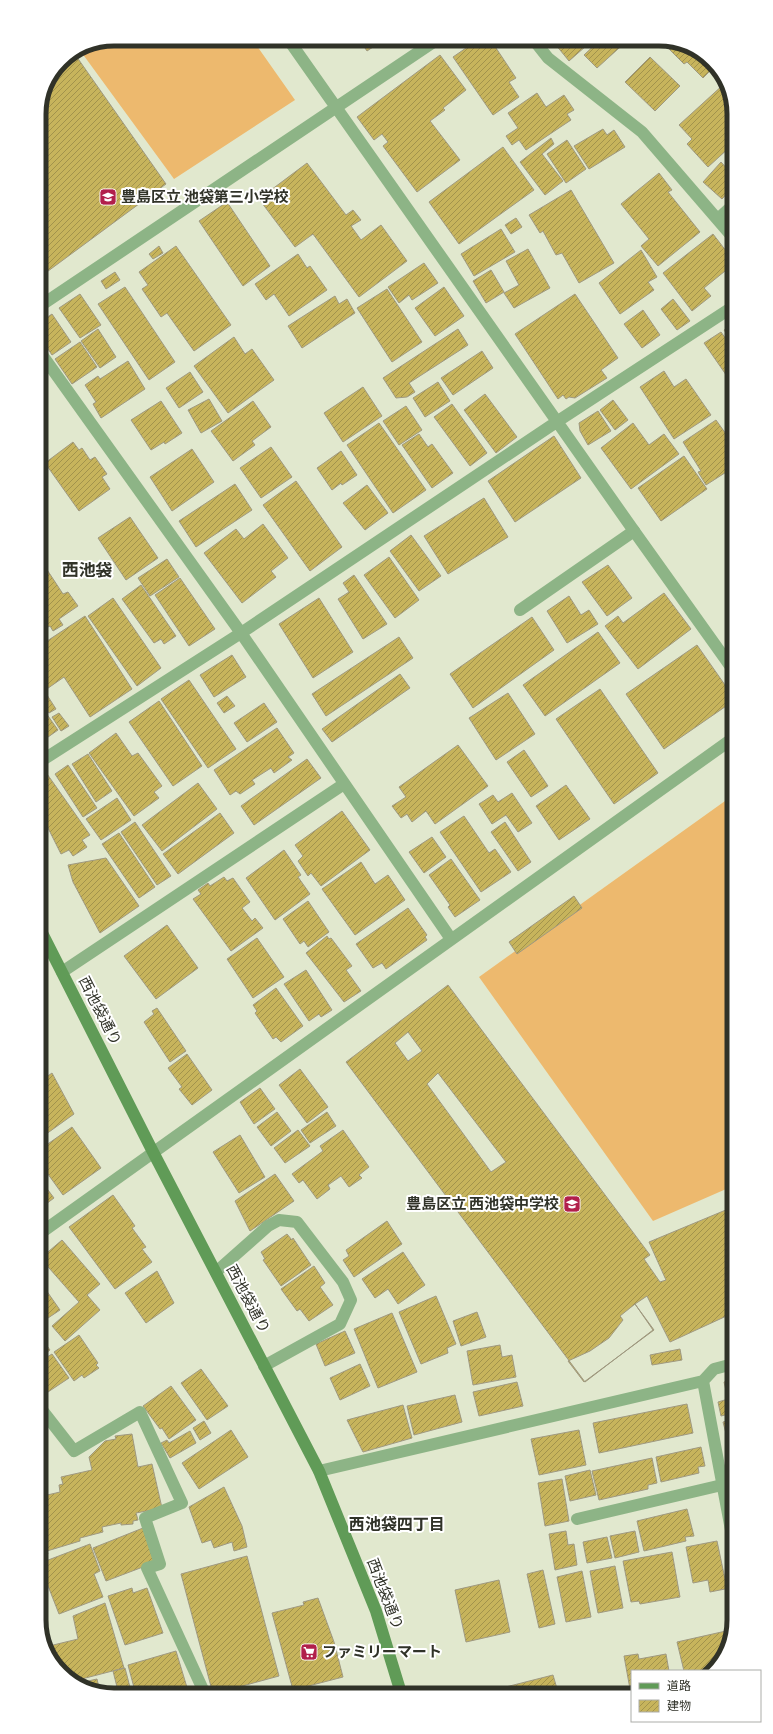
<svg xmlns="http://www.w3.org/2000/svg" width="773" height="1734" font-family="Commissioner,'Noto Sans JP',sans-serif">
<defs>
<pattern id="building-hatch" width="6" height="6" patternUnits="userSpaceOnUse"><rect width="6" height="6" fill="#c7b45c"/><path d="M-1 1l2-2M0 6l6-6M5 7l2-2" fill="none" stroke="#a2934c"/></pattern>
</defs>
<rect width="100%" height="100%" fill="#e1e8ce"/>
<path fill="#edb96e" d="M114 39H252L295 100 174 179 79 49 86 45Z
M732 796 733 1186 653 1221 479 977Z"/>
<path fill="url(#building-hatch)" stroke="#9f9981" fill-rule="evenodd" d="M359 39H385L367 51Z
M479 39H490L516 78 509 82 519 97 493 115 453 57Z
M551 39H594L569 61Z
M601 39H629L597 68 584 55Z
M659 39H664L705 55 714 67 703 78 687 62 684 64Z
M74 53 166 184 40 277 39 109 61 61Z
M440 55 466 90 443 108 445 110 430 121 460 160 417 192 383 146 388 142 382 134 374 140 357 117Z
M650 57 680 86 655 111 625 82Z
M724 84 730 91V147L708 167 687 144 692 139 679 125Z
M537 93 546 107 564 95 574 110 567 114 571 120 526 150 519 140 512 145 506 136 518 128 508 113Z
M603 129 607 135 614 130 625 147 589 169 574 146Z
M551 138 554 144 542 154 563 181 545 195 520 162Z
M567 140 586 169 566 183 547 154Z
M503 147 534 190 459 244 429 202Z
M721 162 730 172V190L722 199 703 182Z
M307 163 346 215 353 210 361 220 351 226 361 240 381 225 407 261 359 297 313 234 295 247 259 199Z
M659 173 672 190 668 192 700 232 658 266 641 246 649 239 621 204Z
M571 190 614 263 579 283 562 253 556 255 543 231 540 233 529 215Z
M227 202 270 266 243 286 199 221Z
M516 218 522 227 511 234 505 225Z
M501 229 515 252 474 276 461 254Z
M713 234 730 256V267L704 288 711 296 692 311 663 273Z
M159 246 163 253 153 259 149 254Z
M176 246 231 325 194 351 167 313 161 317 142 289 148 285 139 272Z
M528 249 550 288 514 308 504 293 519 285 506 261Z
M641 250 657 277 648 282 654 290 620 314 599 283Z
M298 254 307 268 310 266 327 290 289 316 274 294 266 300 255 284Z
M424 263 438 283 412 300 409 295 399 303 388 287Z
M491 270 504 292 486 303 473 281Z
M115 272 120 280 106 289 101 281Z
M125 287 175 362 149 380 98 304Z
M444 287 464 316 435 336 415 308Z
M387 289 422 342 392 362 357 308Z
M80 294 101 325 80 338 59 308Z
M575 294 618 358 601 370 607 378 575 398 569 397 566 399 563 395 558 399 515 334Z
M335 296 339 304 347 299 355 313 302 348 288 326Z
M673 299 690 321 677 330 661 309Z
M643 310 660 335 642 348 624 324Z
M52 314 71 342 52 355 40 337V322Z
M731 326V340L724 330Z
M98 329 116 357 100 368 81 341Z
M458 329 468 345 409 383 415 392 407 397 396 398 383 378Z
M721 332 731 346V382L704 343Z
M234 337 245 354 252 349 274 380 228 413 194 366Z
M80 342 97 367 72 384 55 359Z
M482 351 493 368 453 395 441 378Z
M128 361 145 389 101 418 93 404 96 402 85 385 98 376 100 379Z
M664 371 674 387 686 379 711 415 674 439 640 387Z
M190 372 203 392 179 408 166 388Z
M438 382 450 401 425 417 413 398Z
M363 387 382 416 343 442 324 413Z
M485 394 517 437 496 453 464 410Z
M209 399 222 421 201 433 188 410Z
M613 400 628 420 615 430 600 410Z
M161 401 182 433 165 444 164 442 151 450 131 420Z
M253 401 271 427 252 441 255 445 233 461 211 431Z
M452 404 487 453 470 466 434 417Z
M406 406 422 430 399 445 383 421Z
M598 411 611 431 588 445 580 431 579 423Z
M716 420 731 441V469L706 485 698 472 701 471 683 442Z
M379 423 426 490 393 513 347 445Z
M633 423 649 445 664 434 679 454 631 489 601 448Z
M419 434 428 447 432 444 453 473 432 488 402 445Z
M554 436 581 478 515 522 488 481Z
M73 442 79 450 82 448 90 460 95 457 107 474 102 477 110 489 79 511 45 463Z
M271 447 292 477 261 498 240 468Z
M192 449 214 482 172 511 150 477Z
M341 451 357 475 342 485 341 483 332 490 317 468Z
M684 456 707 489 661 521 638 488Z
M296 481 342 547 310 571 263 505Z
M731 482V492L726 485Z
M235 484 252 510 196 547 179 521Z
M367 485 388 513 365 530 343 503Z
M484 498 508 537 448 574 424 536Z
M130 517 158 558 126 580 98 538Z
M263 524 288 558 271 571 276 577 242 603 204 553 236 529 244 539Z
M411 535 441 576 419 591 390 551Z
M389 557 419 600 395 618 364 575Z
M40 559 63 594 68 592 78 606 59 619 63 625 53 631 50 626 46 628 40 620Z
M167 559 179 577 150 596 138 578Z
M608 565 632 598 607 616 582 582Z
M354 575 387 624 363 639 338 599 349 592 343 583Z
M180 578 215 629 189 646 155 595Z
M141 585 176 636 164 644 161 639 154 643 122 599Z
M664 593 691 629 638 669 605 626 618 616 623 623Z
M569 596 581 615 589 610 598 624 567 643 547 611Z
M113 598 161 668 137 686 88 616Z
M319 598 353 652 313 678 279 624Z
M85 616 132 689 90 717 64 677 41 693V645Z
M532 617 554 650 473 708 450 674Z
M598 632 620 663 545 716 523 685Z
M399 637 413 658 326 716 312 694Z
M697 645 732 695V702L664 749 626 694Z
M232 655 246 677 214 697 200 675Z
M400 674 410 688 332 742 322 729Z
M189 680 236 749 208 768 161 699Z
M600 689 658 773 614 804 556 719Z
M508 693 535 734 496 760 469 718Z
M47 695 56 709 49 713 41 701Z
M227 696 235 706 224 713 217 703Z
M159 701 202 766 173 786 129 722Z
M264 703 277 722 247 742 234 723Z
M41 706 58 730 41 742Z
M59 713 69 726 61 731 52 717Z
M277 728 294 753 288 757 292 760 274 773 271 768 252 780 255 784 240 794 236 791 230 795 214 770Z
M116 733 132 756 138 753 162 786 154 792 159 798 134 816 89 753Z
M458 745 488 786 435 824 426 811 412 822 407 814 401 818 392 806 406 797 399 787Z
M524 750 548 786 531 797 507 762Z
M88 754 112 791 96 802 72 764Z
M307 759 321 778 254 825 241 806Z
M68 765 97 808 83 817 55 774Z
M45 771 90 835 82 840 87 847 73 856 69 850 61 854 41 814V774Z
M198 783 217 809 162 851 142 825Z
M566 785 590 819 559 840 536 806Z
M512 793 532 823 518 832 506 815 492 824 479 804 493 795 498 802Z
M117 798 131 820 101 840 86 819Z
M342 811 370 850 321 886 311 873 308 876 298 861 303 856 295 845Z
M220 813 234 833 178 874 163 854Z
M464 816 489 853 495 849 511 872 481 892 440 832Z
M135 822 171 876 157 885 121 832Z
M505 822 531 862 518 871 491 832Z
M119 833 155 887 139 898 102 844Z
M432 837 446 857 424 873 409 852Z
M284 850 301 875 298 877 310 894 275 920 246 878Z
M106 858 139 906 100 933 73 882 68 865Z
M451 859 480 900 455 917 448 907 450 905 429 875Z
M361 862 375 884 388 875 405 900 355 935 322 889Z
M224 877 227 881 233 878 250 902 242 908 252 921 255 918 263 928 231 951 193 899 201 894 198 890 208 883 210 886Z
M574 896 582 908 517 954 509 942Z
M308 901 329 932 308 947 304 941 300 944 283 919Z
M408 908 427 935 425 937 427 940 386 969 382 963 373 968 356 944Z
M167 925 198 968 156 999 124 956Z
M327 936 329 939 331 938 352 966 346 970 361 991 344 1002 306 953Z
M257 938 284 977 253 998 227 959Z
M306 970 332 1010 321 1017 319 1014 309 1021 284 984Z
M448 985 650 1255 644 1259 660 1282 666 1280 649 1242 733 1207V1313L670 1342 647 1296 635 1304 653 1330 585 1382 346 1062ZM408 1032 422 1051 408 1061 395 1043ZM438 1073 506 1162 491 1172 427 1084Z
M276 988 303 1026 281 1042 276 1037 273 1039 255 1013 257 1011 253 1005Z
M157 1008 186 1051 170 1062 144 1022 154 1014 152 1011Z
M187 1054 212 1090 192 1105 179 1089 182 1087 168 1068Z
M300 1069 328 1107 307 1123 279 1085Z
M52 1073 74 1114 42 1137V1080Z
M260 1088 275 1109 254 1124 240 1102Z
M277 1112 291 1131 271 1146 257 1127Z
M327 1112 336 1126 310 1143 301 1130Z
M72 1127 101 1168 63 1195 45 1170 42 1172V1148Z
M298 1130 310 1146 285 1163 274 1148Z
M343 1130 369 1167 359 1175 362 1178 349 1187 341 1176 328 1185 330 1189 317 1199 303 1180 299 1183 292 1174 323 1151 320 1146Z
M240 1135 265 1177 239 1193 213 1152Z
M275 1174 294 1201 250 1231 235 1201Z
M42 1182 54 1198 42 1207Z
M113 1195 135 1226 132 1228 146 1247 142 1249 152 1262 115 1289 69 1227Z
M387 1221 402 1244 354 1277 343 1260 349 1256 346 1250Z
M287 1234 292 1240 293 1238 311 1265 281 1286 263 1260 265 1259 261 1252Z
M62 1240 100 1284 87 1295 100 1310 65 1341 52 1326 79 1302 42 1260V1257Z
M403 1252 425 1285 398 1304 388 1289 375 1298 362 1279Z
M314 1266 325 1283 320 1287 333 1305 309 1321 300 1309 297 1311 281 1289Z
M157 1271 174 1303 146 1323 125 1293Z
M46 1290 60 1310 42 1322V1293Z
M436 1296 456 1344 447 1348 448 1353 421 1364 399 1312Z
M635 1304 654 1330 584 1382 568 1361 590 1351 609 1338 623 1320 620 1316Z
M477 1312 486 1337 461 1346 453 1321Z
M392 1313 417 1372 378 1388 354 1329Z
M345 1331 355 1353 325 1366 316 1344Z
M79 1335 98 1363 96 1365 99 1368 84 1378 82 1375 74 1381 54 1352Z
M42 1339 50 1350 42 1356Z
M500 1345 502 1357 512 1355 516 1377 473 1385 467 1351Z
M680 1349 682 1360 652 1365 650 1355Z
M52 1354 69 1378 42 1396V1360Z
M360 1364 370 1386 340 1400 330 1378Z
M201 1369 228 1406 207 1420 181 1383Z
M733 1380V1413L721 1416 718 1402 728 1399 724 1382Z
M517 1382 523 1406 479 1416 473 1392Z
M171 1386 196 1420 169 1439 162 1428 160 1429 143 1406Z
M455 1395 462 1422 414 1435 407 1406Z
M687 1404 693 1433 599 1453 593 1423Z
M403 1405 412 1438 363 1452 347 1420Z
M733 1419 734 1444 729 1445 723 1422Z
M204 1421 211 1433 200 1440 193 1428Z
M231 1430 248 1457 199 1489 182 1463Z
M579 1430 586 1465 539 1475 531 1439Z
M190 1431 196 1443 170 1458 161 1443 167 1440 169 1443Z
M132 1434 138 1467 152 1464 162 1508 136 1513 138 1520 133 1521V1524L121 1525V1523L102 1527 103 1532 80 1538V1541L47 1551 48 1554 43 1555V1496L60 1492 59 1485 63 1484 61 1477 92 1470 89 1457 105 1441 116 1439 115 1436Z
M701 1447 705 1466 698 1467 699 1473 661 1482 656 1457Z
M652 1458 657 1483 648 1485V1489L599 1500 592 1471Z
M590 1470 596 1495 570 1501 565 1476Z
M562 1479 569 1521 545 1526 538 1483Z
M224 1487 242 1526 247 1547 234 1551 232 1542 214 1548 211 1540 202 1543 189 1507Z
M687 1509 694 1536 685 1537 686 1541 644 1551 637 1521Z
M143 1528 156 1562 106 1581 93 1548Z
M566 1531 568 1545 574 1544 577 1565 555 1570 549 1534Z
M635 1531 639 1552 615 1558 610 1536Z
M607 1537 612 1558 587 1563 583 1542Z
M717 1541 725 1579 728 1578 730 1588 710 1592 708 1580 693 1583 686 1547Z
M90 1544 100 1571 94 1574 103 1597 59 1614 43 1573V1562Z
M672 1552 680 1597 640 1604 639 1601 631 1602 623 1561Z
M247 1556 279 1676 213 1694 181 1574Z
M615 1566 623 1608 598 1613 590 1571Z
M543 1570 555 1624 539 1628 527 1574Z
M582 1571 591 1617 566 1622 557 1577Z
M499 1580 510 1632 466 1642 455 1590Z
M132 1588 133 1593 147 1588 163 1633 125 1645 108 1596Z
M318 1598 334 1642 343 1677 293 1690 272 1613 304 1605 303 1602Z
M105 1603 124 1668 74 1681 68 1679 45 1647 78 1639 73 1616Z
M726 1631 727 1640 719 1665 711 1671H684L677 1642Z
M176 1651 189 1694 136 1695 128 1665Z
M638 1654 639 1659 666 1654 669 1671H632V1688L630 1689 624 1656Z
M125 1668 132 1695H119L113 1671Z
M553 1675 558 1692H486Z
M97 1679 100 1692 79 1683Z"/>
<g fill="none" stroke-linecap="round" stroke-linejoin="round">
<path stroke="#8db486" stroke-width="12" d="M718 219 730 208
M520 610 634 531
M62 972 344 784
M216 1272 268 1226 279 1220 297 1222 343 1282 351 1300 340 1324 264 1366
M42 1410 74 1451 140 1412 182 1503 145 1518 160 1564 147 1568 205 1694
M577 1519 722 1485"/>
<path stroke="#8db486" stroke-width="12" d="M288 39 634 531 731 667
M533 39 548 58 642 132 730 234
M40 306 438 39
M40 352 241 633 451 939
M41 761 241 633 558 421 731 308
M42 1232 732 739
M703 1381 734 1546
M319 1471 703 1381 714 1369 733 1364"/>
<path stroke="#609b57" stroke-width="12" d="M41 931 153 1152 319 1471 376 1611 401 1693"/>
</g>
<defs>
<g id="school-square" transform="scale(0.9)"><rect x="-9" y="-9" width="18" height="18" rx="4" fill="#b11f4b" stroke="#fff"/><path d="M0-5L7-2L0 1L-7-2ZM-4 1L0 2.5L4 1V4Q0 6-4 4Z" fill="#fff"/></g>
<g id="supermarket-square" transform="scale(0.9)"><rect x="-9" y="-9" width="18" height="18" rx="4" fill="#b11f4b" stroke="#fff"/><path d="M-6-5.5h2.5l.6 2H6L4.5 2H-2.5L-4.4-4H-6ZM-1.5 3.2a1.3 1.3 0 1 0 .1 0ZM3 3.2a1.3 1.3 0 1 0 .1 0Z" fill="#fff"/></g>
</defs>
<g fill-rule="evenodd">
<use href="#school-square" x="108" y="197"/>
<use href="#school-square" x="572" y="1204"/>
<use href="#supermarket-square" x="309" y="1652"/>
</g>
<g text-anchor="middle" stroke-width="4" stroke-linejoin="round" paint-order="stroke">
<g font-size="15" font-weight="bold" fill="#303228" stroke="#fff" text-anchor="start">
<text x="121" y="202">豊島区立 池袋第三小学校</text>
<text x="559" y="1209" text-anchor="end">豊島区立 西池袋中学校</text>
<text x="322" y="1657">ファミリーマート</text>
</g>
<g font-size="15" fill="#303228" stroke="#fff">
<text transform="translate(100 1011) rotate(63)" y="5">西池袋通り</text>
<text transform="translate(248 1299) rotate(62)" y="5">西池袋通り</text>
<text transform="translate(385 1594) rotate(69)" y="5">西池袋通り</text>
</g>
<g font-size="16" font-weight="bold" fill="#303228" stroke="#fff">
<text x="397" y="1530">西池袋四丁目</text>
</g>
<g font-size="17" font-weight="bold" fill="#303228" stroke="#fff">
<text x="87" y="576">西池袋</text>
</g>
</g>
<path d="M0 0H773V1734H0ZM114 46H659A68 68 0 0 1 727 114V1620A68 68 0 0 1 659 1688H114A68 68 0 0 1 46 1620V114A68 68 0 0 1 114 46Z" fill="#fff" fill-rule="evenodd"/>
<path fill="none" stroke="#303228" stroke-width="5" d="M114 46H659A68 68 0 0 1 727 114V1620A68 68 0 0 1 659 1688H114A68 68 0 0 1 46 1620V114A68 68 0 0 1 114 46Z"/>
<rect x="631" y="1670" width="130" height="52" fill="#ffffff" stroke="#acada9"/>
<rect x="639" y="1683" width="20" height="6" fill="#609b57" stroke="#acada9"/>
<text x="667" y="1690" font-size="12" fill="#303228">道路</text>
<rect x="639" y="1700" width="20" height="12" fill="url(#building-hatch)" stroke="#acada9"/>
<text x="667" y="1710" font-size="12" fill="#303228">建物</text>
</svg>
